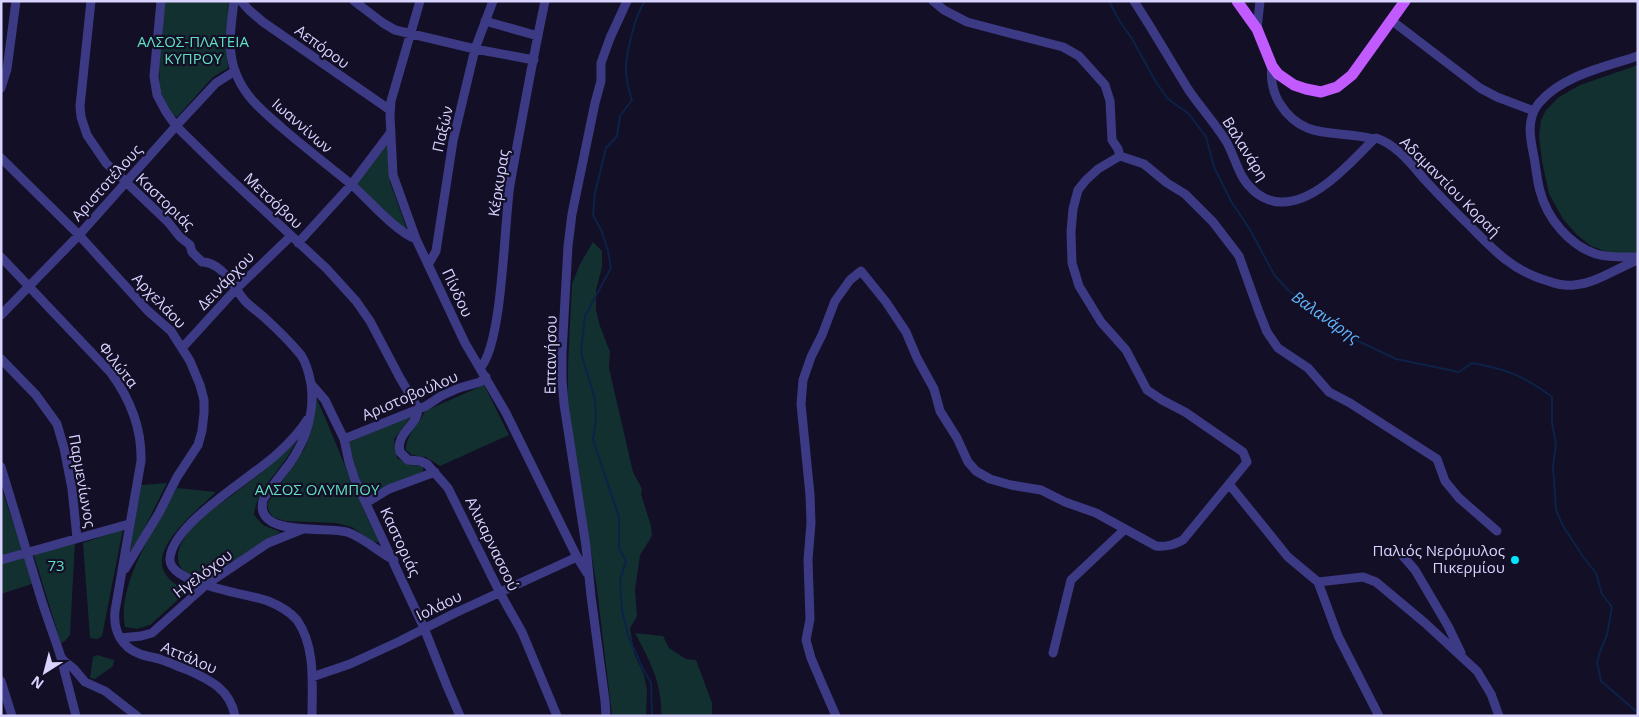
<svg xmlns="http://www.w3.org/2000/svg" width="1639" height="717" font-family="'Open Sans',sans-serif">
<rect width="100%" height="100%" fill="#130f26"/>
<path fill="#12302f" d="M165 1H229L226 46 228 68 213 77 177 117 171 114 160 90 159 67Z
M1638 65V253H1610L1591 246 1577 235 1563 219 1549 194 1542 161 1539 136 1541 120 1546 110 1559 97 1580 85Z
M387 144 390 182 406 227 404 229 355 185Z
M593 242 602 251V267L596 290V310L600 326 610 352 609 368 633 472 642 489 641 494 651 526 652 536 640 555 635 590 637 616 630 628 634 653 644 675 647 690 646 716H612L597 589 568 403V365L572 284 580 264Z
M484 385 509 435 440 466 426 457 412 455 406 450C406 434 419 425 425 411Z
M316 397C338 446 355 495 379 542H373L352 527 336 523 285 521 273 517 269 512 267 504 305 448 315 416Z
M409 416 411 417 394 439 397 458C406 463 413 466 423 466V472L367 496 356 471 349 442Z
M297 441C292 449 288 457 282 464 270 481 256 494 254 515L263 525 280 532 206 578C196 578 189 576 182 569 174 559 179 546 185 537 197 519 218 506 235 493 256 477 277 460 297 441Z
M167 483 141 535 130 552 141 485Z
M1 487 22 549 1 556Z
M177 488 216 492C199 509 149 547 165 573 171 583 178 586 190 589L150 625 137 629 125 627C116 584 157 525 177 488Z
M123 529 102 636 98 639 90 638 83 543Z
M75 542 70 635 65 641 61 643 34 556 37 552Z
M25 557 32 584 1 594V564Z
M635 633 663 636 669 648 686 659 696 660 712 703V716H661C663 685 649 659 635 633Z
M97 655 114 660 113 666 95 679 90 678 93 657Z"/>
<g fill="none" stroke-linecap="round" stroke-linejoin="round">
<path stroke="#0c2248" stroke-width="2" d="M645 1C635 15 625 56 626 73 627 83 629 91 632 100L620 116 617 136 606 148 595 193 593 215 602 232 608 251 611 268 585 316 581 352 595 400 596 418 593 440 619 517V548L626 561 620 580 622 610 628 635 642 667 651 683 652 716
M1109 1 1120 22 1131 37 1156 82 1168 99 1189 114 1206 137 1214 167 1231 201 1249 228 1275 276 1289 291 1342 326 1352 338 1396 359 1459 372 1472 363C1507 369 1524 376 1552 397V423L1556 444 1553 466 1556 510 1563 526 1584 558 1596 573 1602 594 1612 607 1607 635 1601 649 1597 662 1601 681 1638 713"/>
<path stroke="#3d3a85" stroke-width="9" d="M91 1 80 106 81 117 87 135 106 163 168 222 180 237 190 245 192 252 202 262C223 262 234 289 246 302 252 308 260 313 266 319 278 330 291 343 301 355 307 364 309 373 311 384 315 412 306 440 290 463 281 475 271 487 263 500 254 538 327 526 347 532 363 537 378 552 394 560
M161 1 154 76 157 95 166 112 176 126 224 173 327 269 356 301 370 321 400 378 418 408C419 425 395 433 400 452L408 460 420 461 427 464 448 488 500 593 522 632 557 716
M234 1C231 26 226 52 237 76 246 98 264 112 281 127 304 147 329 166 352 185 369 200 395 231 416 239
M241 1 249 10 263 22 390 110
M354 1 383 23 395 30 475 49 534 60
M420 1 391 101 390 116 393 175 416 239 465 343 506 413 577 557 587 573
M933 1 944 10 967 22 1063 47 1079 56 1105 85 1110 101 1112 140 1118 149 1120 156
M1134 1C1153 30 1170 60 1188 89 1200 107 1215 123 1226 141 1235 156 1238 176 1251 188 1258 196 1270 202 1281 202 1316 203 1351 162 1374 139
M1391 20 1480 88 1497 97 1534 111
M485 21 538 36
M1257 29 1260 1
M1638 56C1605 67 1563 75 1539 103 1526 119 1530 138 1534 157 1536 168 1537 180 1540 191 1547 218 1569 245 1596 254 1610 258 1624 257 1638 257
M1272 66C1270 78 1273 93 1280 104 1304 142 1337 129 1374 139L1376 138C1396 144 1412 165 1425 180 1439 195 1453 210 1468 224 1492 249 1514 272 1548 281 1556 284 1565 286 1574 285 1597 283 1617 268 1638 260
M1 88 7 69 16 1
M1 158 79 235 148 311 171 331 190 361 200 385 204 400V413L202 431 198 445 177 477 159 513 125 569
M298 243 351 185 391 132
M1 257 111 373C130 399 142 428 141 461L115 611C113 630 121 647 140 654 147 657 155 657 162 660 171 663 179 667 188 670 210 680 230 689 235 716
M428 265 436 251 453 141 475 49 493 1
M1 315 79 235 176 126 216 83 235 71
M183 347 236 289 291 236
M1 359 36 395 57 424 64 448 72 489 77 538
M480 368C503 345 504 222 510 185 521 124 532 62 545 1
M311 384 325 400 344 439 349 462 355 480 424 628 447 686 460 716
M307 420C299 433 288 444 277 454 251 478 173 523 170 558 167 584 249 594 268 601 278 605 290 612 297 620 316 647 312 685 312 716
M344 439 426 406 441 396 459 388 480 382 486 377
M1 467 43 605 60 654 76 716
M1229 484 1247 462 1243 452 1185 412 1162 400 1147 390 1126 350 1101 322 1079 286 1072 263 1071 232 1073 209 1078 190 1086 180 1098 169 1120 156 1144 164 1167 183 1185 194 1213 222 1239 256 1259 312 1267 332 1278 348 1308 368 1329 392 1350 403 1437 459 1445 481 1459 498 1497 531
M366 503 389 489 435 472
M1402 555 1415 570 1448 626 1461 653
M1 560 129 524
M1318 582 1338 636 1379 716
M120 638 141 636 152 633 207 584 268 543 303 529
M1053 653 1071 580 1125 529
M60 655 63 660 74 669 85 682 105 691 137 716
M312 677 350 664 398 642 455 613 577 557
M1 681 12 716
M606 716 605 701 591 596 586 546 564 404 562 379V353L568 246 572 214 595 103 601 81V63L610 38 627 1
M836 716 822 684 811 658 806 640 810 619 808 560 811 523 810 495 801 404 803 380 811 357 822 335 835 301 850 280 861 271 886 302 906 332 917 358 934 389 940 411 957 438 968 462 976 471 990 479 1011 485 1041 490 1065 502 1096 513 1156 546C1167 547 1173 545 1183 540L1229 484 1288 557 1318 582 1363 577 1376 582 1425 623 1477 671 1491 694 1499 716"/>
<path stroke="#c25bff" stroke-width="11" d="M1237 1 1257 29 1272 66 1278 74 1294 85 1306 89 1321 92 1337 87 1352 75 1405 1"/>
</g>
<circle fill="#00e5ff" stroke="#130f26" stroke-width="2" cx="1515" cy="560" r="5"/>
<g text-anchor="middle" stroke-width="4.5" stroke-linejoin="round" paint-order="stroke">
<g font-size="15" fill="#5fe0c0" stroke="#130f26">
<text x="193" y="47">ΑΛΣΟΣ-ΠΛΑΤΕΙΑ<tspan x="193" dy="17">ΚΥΠΡΟΥ</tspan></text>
<text x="317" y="495">ΑΛΣΟΣ ΟΛΥΜΠΟΥ</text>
<text x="56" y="571">73</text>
</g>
<g font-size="15" fill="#d9d4ff" stroke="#130f26">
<text transform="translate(322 47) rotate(36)" y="5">Αεπόρου</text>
<text transform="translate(302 126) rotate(41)" y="5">Ιωαννίνων</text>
<text transform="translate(443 129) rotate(-77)" y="5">Παξών</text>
<text transform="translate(1245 149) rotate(58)" y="5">Βαλανάρη</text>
<text transform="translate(107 183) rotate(-48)" y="5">Αριστοτέλους</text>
<text transform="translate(499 183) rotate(-81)" y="5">Κέρκυρας</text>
<text transform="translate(1450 187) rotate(45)" y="5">Αδαμαντίου Κοραή</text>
<text transform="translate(273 201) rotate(43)" y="5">Μετσόβου</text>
<text transform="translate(165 202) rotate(44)" y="5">Καστοριάς</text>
<text transform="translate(226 281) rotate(-46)" y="5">Δεινάρχου</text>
<text transform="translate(457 293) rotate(65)" y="5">Πίνδου</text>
<text transform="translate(159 301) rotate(46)" y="5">Αρχελάου</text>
<text transform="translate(551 355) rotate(-89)" y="5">Επτανήσου</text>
<text transform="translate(118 365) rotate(52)" y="5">Φιλώτα</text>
<text transform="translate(410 396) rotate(-23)" y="5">Αριστοβούλου</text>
<text transform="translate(82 481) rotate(80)" y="5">Παρμενίωνος</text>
<text transform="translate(400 542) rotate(65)" y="5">Καστοριάς</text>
<text transform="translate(492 544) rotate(64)" y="5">Αλικαρνασσού</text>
<text transform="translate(203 574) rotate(-37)" y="5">Ηγελόχου</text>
<text transform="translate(439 606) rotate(-26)" y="5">Ιολάου</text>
<text transform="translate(189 658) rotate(23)" y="5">Αττάλου</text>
</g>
<g font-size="15" fill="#d9d4ff" stroke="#130f26" text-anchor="end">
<text x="1505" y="556">Παλιός Νερόμυλος<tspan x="1505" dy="17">Πικερμίου</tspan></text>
</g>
<g font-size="16" font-style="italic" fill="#62b6ff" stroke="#130f26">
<text transform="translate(1326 317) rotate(35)" y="6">Βαλανάρης</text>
</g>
</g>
<rect width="1639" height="717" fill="none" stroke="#d9d4ff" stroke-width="5"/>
<g transform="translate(45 672) rotate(216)" stroke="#130f26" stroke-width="4" paint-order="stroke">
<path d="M0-4L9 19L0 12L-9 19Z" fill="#d9d4ff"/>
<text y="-8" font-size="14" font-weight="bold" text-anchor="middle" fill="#d9d4ff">N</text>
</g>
</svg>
